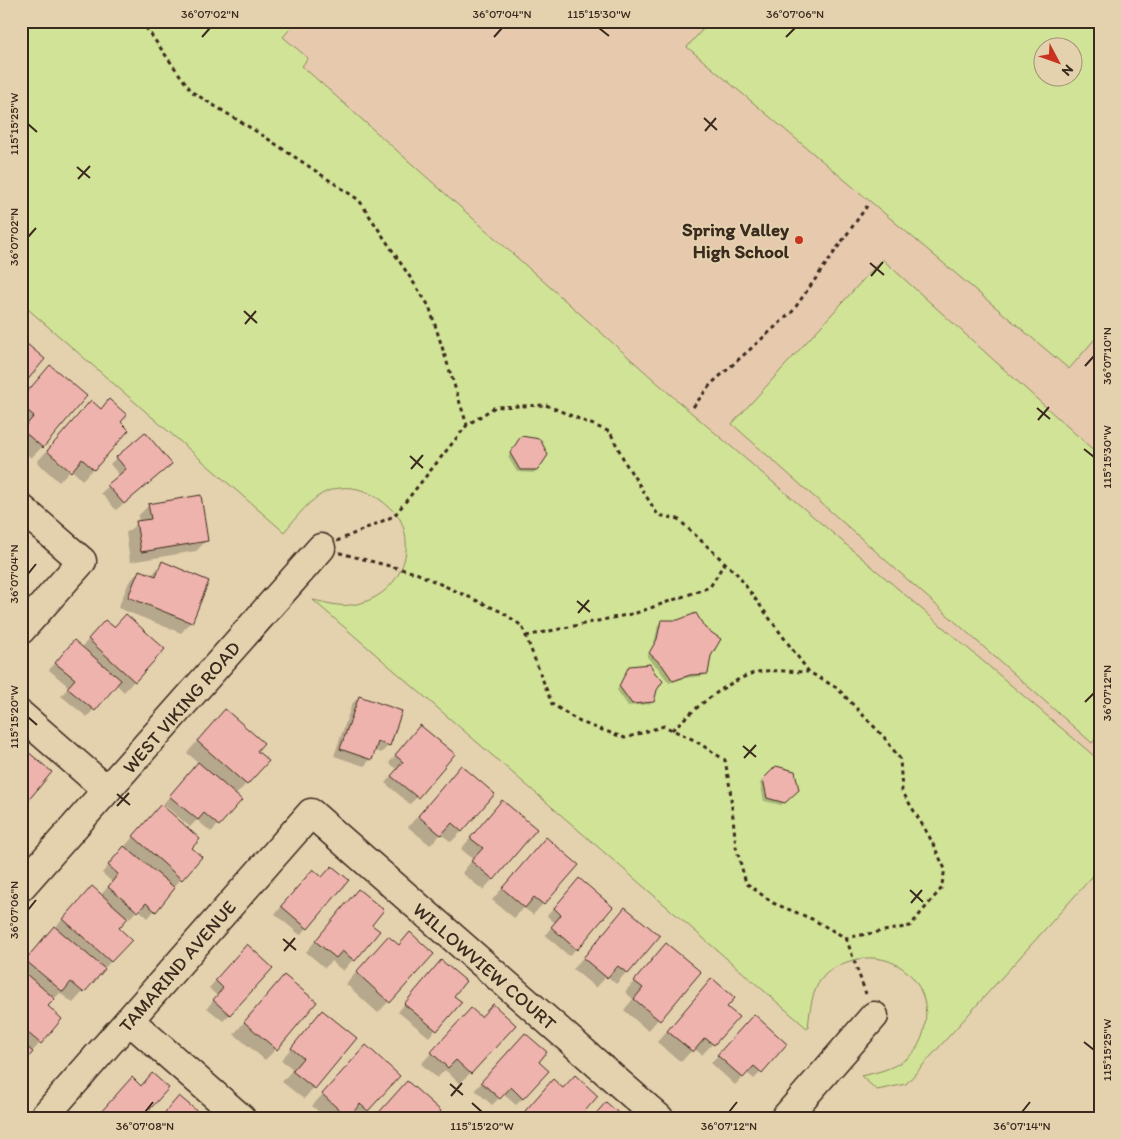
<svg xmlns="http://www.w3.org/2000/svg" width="1121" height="1139" font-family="Itim,sans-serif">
<rect width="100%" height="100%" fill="#e4d2af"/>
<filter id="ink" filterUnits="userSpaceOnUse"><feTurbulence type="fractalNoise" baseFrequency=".02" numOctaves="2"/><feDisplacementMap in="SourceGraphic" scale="10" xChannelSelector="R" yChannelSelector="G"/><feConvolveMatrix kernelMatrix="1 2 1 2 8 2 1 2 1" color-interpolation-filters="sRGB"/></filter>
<g filter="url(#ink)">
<path fill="#e7c9ae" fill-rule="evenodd" d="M267 21H1100V761L680 403 301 65 307 58ZM1044 48H1074V78H1044Z"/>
<path fill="#d1e397" stroke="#86865a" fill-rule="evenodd" d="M21 21H297L283 37 308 58 302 66 680 403 1100 761V868L906 1084 877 1090 861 1076C880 1072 899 1067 913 1053 919 1046 924 1034 925 1025 932 979 891 946 847 962 814 973 811 997 808 1029L313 600C324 602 339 607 350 605 392 601 419 558 400 519 398 515 393 511 390 508 373 492 352 482 328 491 310 498 296 518 284 532L21 303Z
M710 21H1100V333L1069 369 687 47ZM1044 48H1074V78H1044Z
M882 259 1100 456V734L1092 743 732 424Z"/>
<path fill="#0003" d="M50 366 42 447 31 458 21 449V431L24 427 21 425V399Z
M1100 390V398L1096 395Z
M80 413 93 469 82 480 71 469 59 482 37 462Z
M518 441 537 470 533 473 517 472 508 457Z
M117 457 163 471 116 510 101 493 120 476 110 464Z
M149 505 207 540 196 551 130 562 126 533 139 522 138 516Z
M162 563 191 622 181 633 118 608 129 582 140 571 151 576Z
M661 621 710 656 707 673 703 676 686 678 669 683 658 668 647 657 654 644 658 625Z
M95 632 134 681 124 692 116 684 87 717 61 696 69 687 49 670 74 642 81 648Z
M629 667 654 674 656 690 653 701 650 704 628 706 617 690Z
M359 697 400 711 388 746 381 753 374 750 371 759 364 766 334 756 352 704Z
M214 722 267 761 235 796 218 825 211 832 197 820 190 827 163 804 199 763 187 753Z
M413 734 417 797 410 804 385 783 397 769 389 763Z
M21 748 50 772 21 806Z
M461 766 462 831 451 842 441 834 430 845 408 827Z
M776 767 797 790 781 805 764 801 760 783Z
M502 802 493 879 483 890 462 873 473 859 461 849Z
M150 817 191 849 181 879 148 918 138 909 130 918 128 916 118 928 130 940 73 1003 60 993 47 1006 40 1043 21 1064V965L82 898 101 895 112 882 102 873Z
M546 838 577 865 533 915 524 908 514 918 492 900Z
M306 878 307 928 300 935 275 914Z
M579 879 576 949 569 956 545 935 555 923 547 916Z
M358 890 371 925 378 931 343 971 331 961 325 968 306 952Z
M615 920 658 937 616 984 607 976 596 988 573 969Z
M398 946 432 954 378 1013 346 984 378 948Z
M240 953 230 1014 223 1021 207 1008 217 996 209 988Z
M656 955 699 972 648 1031 624 1010 633 999 625 992Z
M434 969 453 996 460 1002 429 1037 398 1012Z
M284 976 276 1049 265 1060 234 1034Z
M712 980 725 1007 737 1017 702 1055 694 1048 681 1062 657 1042Z
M323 1012 355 1038 304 1099 282 1082 293 1069 281 1060Z
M461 1021 470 1073 460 1084 445 1070 437 1078 421 1064Z
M747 1022 761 1072 754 1079 747 1073 735 1085 711 1063Z
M518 1041 537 1062 523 1098 516 1105 503 1094 492 1105 475 1090Z
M356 1058 367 1110 359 1118H353L349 1115 346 1118H326L312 1106Z
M125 1086 141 1087V1118H97Z"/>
<path fill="#eeb3ac" stroke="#3b2a1e" d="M21 339 45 359 21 388Z
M50 365 87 396 43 448 22 430 34 416 21 405V399Z
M109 399 127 415 121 422 129 430 94 470 82 459 71 472 47 451 91 400 101 409Z
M145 432 172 464 124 504 107 485 126 469 116 457Z
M521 436 540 439 548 455 538 470H520L510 453Z
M201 495 208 541 141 552 136 521 151 519 148 504Z
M162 561 209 581 192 623 128 597 139 570 156 576Z
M696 613 705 628 721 639 711 656 708 674 690 675 673 681 662 665 649 653 657 639 661 620H678Z
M126 614 165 649 135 682 88 639 105 620 114 627Z
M74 640 121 680 95 711 67 688 75 679 55 663Z
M650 664 655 673 663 681 657 690 654 702 632 704 619 686 629 666Z
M359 696 402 711 390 746 378 742 372 760 340 749Z
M225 709 264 743 257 751 269 761 247 785 197 741Z
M420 725 455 754 418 798 391 776 403 762 395 755Z
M21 746 52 772 27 802 21 797Z
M198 762 242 800 219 826 204 813 198 820 169 796Z
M461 765 495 794 462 832 452 823 441 835 418 816Z
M776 766 795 771 799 790 785 803 767 798 763 779Z
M502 800 537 829 494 880 471 861 483 848 470 838Z
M161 804 200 839 192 848 202 857 182 880 133 836Z
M546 837 579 865 544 905 534 897 525 908 502 888Z
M124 846 175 888 156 912 146 903 138 912 108 887 118 874 108 865Z
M332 866 349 880 308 929 281 906 313 869 322 877Z
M579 878 613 907 577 950 551 927 561 915 554 908Z
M92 886 128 918 119 928 132 940 111 962 63 919Z
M358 889 384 910 372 925 380 931 355 961 342 951 336 958 315 941Z
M625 907 660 936 628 974 618 966 607 978 583 958Z
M54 926 105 969 84 993 71 982 63 992 25 960Z
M410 932 434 954 390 1003 356 972 388 936 399 945Z
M666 943 701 972 660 1021 634 999 643 988 634 981Z
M247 944 273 968 230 1015 213 1000 223 988 215 980Z
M441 960 466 981 454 996 462 1002 437 1031 404 1004Z
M25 973 55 999 48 1006 62 1019 41 1044 21 1027V978Z
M284 975 317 1002 277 1050 244 1022Z
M712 978 735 998 727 1007 739 1017 714 1045 705 1038 693 1052 667 1031Z
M493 1004 516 1025 471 1074 456 1060 448 1068 431 1052 471 1008 481 1017Z
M322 1010 357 1038 315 1089 292 1071 303 1058 291 1048Z
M754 1014 787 1044 762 1073 754 1066 743 1078 717 1055Z
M525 1033 547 1052 539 1062 549 1071 523 1099 511 1087 500 1099 481 1082Z
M21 1042 33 1052 21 1066Z
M366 1045 400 1076 368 1111 360 1104 348 1118 322 1094Z
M152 1073 169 1088 142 1118H105L100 1113 132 1077 141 1086Z
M575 1075 598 1096 579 1118H519L553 1079 563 1088Z
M407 1081 441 1111 435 1118H374Z
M179 1096 203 1116 201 1118H160Z
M606 1102 624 1118H592Z"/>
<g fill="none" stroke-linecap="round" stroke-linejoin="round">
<g stroke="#3b2a1e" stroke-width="31">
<path id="minor" d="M21 508 82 561 21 630
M21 715 107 790
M21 887 321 548
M129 1020 241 1118
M43 1118 311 813 659 1118
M785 1118 874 1016"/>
</g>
<path stroke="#3b2a1e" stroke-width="3" stroke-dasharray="4 4" stroke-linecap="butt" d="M141 21 192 92 262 135 359 200 429 306 467 425
M546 405 610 432 626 464 658 515 678 519 737 574 809 672 837 688 884 737 900 759 902 791 929 836 945 869 941 889 910 926 846 938 812 919 773 903 746 883 736 847 730 788 725 760 694 740 664 726 625 738 580 722 552 704 522 626 502 612 416 573 321 548 394 516 467 425 495 407Z
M693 407 711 384 792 312 867 206
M526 636 636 613 710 587 725 562
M672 730C694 709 729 679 758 672 773 669 793 672 808 672
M846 938 866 994"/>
<use href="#minor" stroke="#e4d2af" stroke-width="28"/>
</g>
</g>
<path fill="none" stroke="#3b2a1e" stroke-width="2" d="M599 28 609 36M202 37 210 28M494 37 502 28M786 37 795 28M704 118 717 130M28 124 37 132M705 131 716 118M77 167 90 178M78 179 90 166M28 237 36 228M870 263 884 275M871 276 883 262M244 311 257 323M245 324 256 311M1085 366 1094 356M1037 408 1050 419M1038 420 1049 407M1084 449 1094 457M410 456 423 468M411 469 423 455M28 574 36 564M577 601 590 612M578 613 589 600M1085 702 1094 693M28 717 37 725M743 746 756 757M744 758 756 745M117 794 130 805M117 806 129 793M910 890 923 902M911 903 922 890M28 910 36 900M283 939 296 950M284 951 295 938M1084 1042 1094 1050M450 1084 463 1095M451 1096 462 1083M472 1103 482 1112M145 1112 153 1102M729 1112 737 1102M1022 1112 1030 1102"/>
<circle fill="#c8321e" stroke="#e4d2af" stroke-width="2" cx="799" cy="240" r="5"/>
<g text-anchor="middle" stroke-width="4" stroke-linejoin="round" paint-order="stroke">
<g font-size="19" font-weight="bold" fill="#3b2a1e" stroke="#e4d2af" text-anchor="end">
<text x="789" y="236">Spring Valley<tspan x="789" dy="22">High School</tspan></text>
</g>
<g font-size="19" fill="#3b2a1e" stroke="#e4d2af">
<text transform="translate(181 707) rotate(-49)" y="7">WEST VIKING ROAD</text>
<text transform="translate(177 966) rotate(-49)" y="7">TAMARIND AVENUE</text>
<text transform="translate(485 966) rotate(41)" y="7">WILLOWVIEW COURT</text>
</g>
</g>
<rect width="1121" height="1139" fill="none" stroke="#e4d2af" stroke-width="55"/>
<g transform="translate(1058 62) rotate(131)"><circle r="24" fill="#e4d2af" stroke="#a08f75"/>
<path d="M0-4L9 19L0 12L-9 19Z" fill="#c8321e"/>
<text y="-8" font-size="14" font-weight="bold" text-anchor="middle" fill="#3b2a1e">N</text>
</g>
<rect x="28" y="28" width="1066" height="1084" fill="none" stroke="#3b2a1e" stroke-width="2"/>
<g font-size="12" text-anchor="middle" fill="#3b2a1e">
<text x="210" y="18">36°07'02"N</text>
<text x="502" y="18">36°07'04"N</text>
<text x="599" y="18">115°15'30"W</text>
<text x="795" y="18">36°07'06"N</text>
<text transform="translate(14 124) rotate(-90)" y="4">115°15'25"W</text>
<text transform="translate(14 237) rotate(-90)" y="4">36°07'02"N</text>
<text transform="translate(1107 356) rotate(-90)" y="4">36°07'10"N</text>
<text transform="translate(1107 457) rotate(-90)" y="4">115°15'30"W</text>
<text transform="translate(14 574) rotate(-90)" y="4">36°07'04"N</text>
<text transform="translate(1107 693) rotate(-90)" y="4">36°07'12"N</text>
<text transform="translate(14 717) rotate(-90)" y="4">115°15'20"W</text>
<text transform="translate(14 910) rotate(-90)" y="4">36°07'06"N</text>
<text transform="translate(1107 1050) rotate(-90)" y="4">115°15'25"W</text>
<text x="145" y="1130">36°07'08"N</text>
<text x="482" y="1130">115°15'20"W</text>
<text x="729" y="1130">36°07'12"N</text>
<text x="1022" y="1130">36°07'14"N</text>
</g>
</svg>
